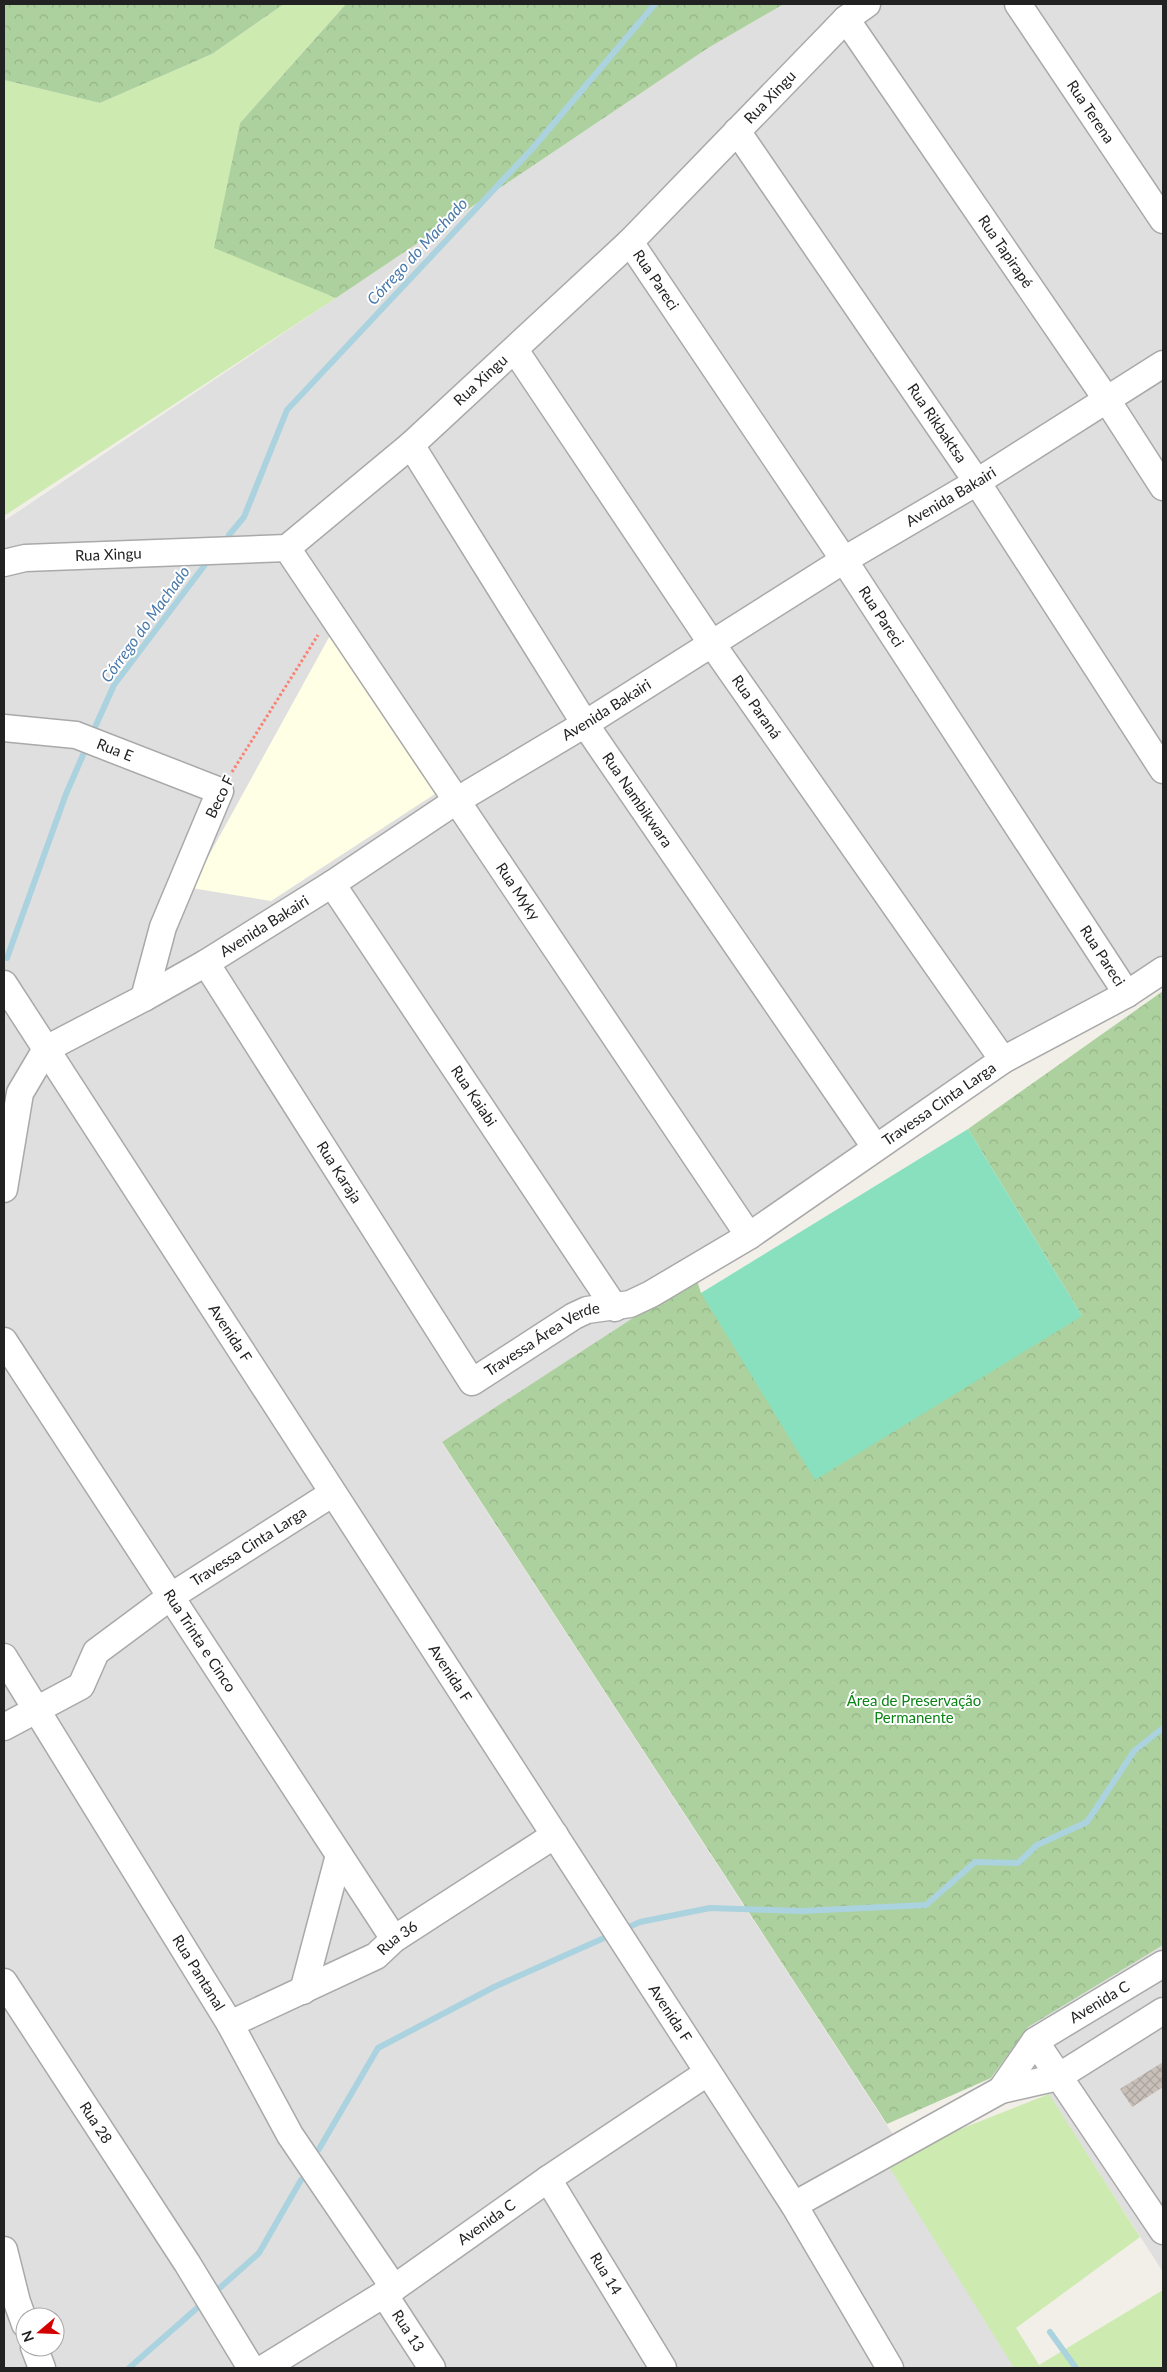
<svg xmlns="http://www.w3.org/2000/svg" width="1167" height="2372" font-family="Lato,sans-serif">
<defs>
<pattern id="forest-crowns" width="20" height="18" patternUnits="userSpaceOnUse" patternTransform="scale(1.25)"><rect width="20" height="18" fill="#add19e"/><path d="M2 6a3 3 0 1 1 6 0M12 15a3 3 0 1 1 6 0" fill="none" stroke="#95b388"/></pattern>
<pattern id="building-cross-hatch" width="8" height="8" patternUnits="userSpaceOnUse" patternTransform="scale(1.25)"><rect width="8" height="8" fill="#c7bfb8"/><path d="M0 0l8 8M0 8l8-8" fill="none" stroke="#aba49e"/></pattern>
</defs>
<rect width="100%" height="100%" fill="#f2efe9"/>
<path fill="#e0dfdf" fill-rule="evenodd" d="M784 4H1163V973L442 1443 926 2185 1041 2368H4V521L708 48ZM25 2317H55V2347H25Z
M1163 1744V2272L926 1905Z"/>
<path fill="#ffffe5" d="M333 630 441 790 271 901 191 888Z"/>
<path fill="#cdebb0" d="M284 4H346L240 123 215 247 336 298 4 516V80L100 103 212 54Z
M1049 2094 1140 2237 1016 2328 1039 2365 1163 2290V2368H1014L886 2162 905 2151Z"/>
<path fill="url(#forest-crowns)" d="M4 4H284L212 54 100 103 4 80Z
M346 4H784L708 48 336 298 214 248 240 123Z
M1163 991V1945L1028 2027 991 2078 887 2124 442 1442 696 1277 701 1293 1082 1316 968 1129Z"/>
<path fill="#88e0be" d="M968 1129 1082 1316 815 1480 701 1293Z"/>
<g fill="none" stroke-linecap="round" stroke-linejoin="round">
<path stroke="#aad3df" stroke-width="6" d="M229 535 244 517 287 410 532 149 655 4
M96 725 114 685 204 566
M7 958 66 794 83 755
M622 1930 640 1922 710 1908 802 1911 926 1905 975 1862 1018 1863 1037 1845 1087 1822 1134 1751 1163 1728
M319 2149 378 2048 494 1987 613 1934
M213 2294 259 2253 301 2180
M1050 2332 1076 2368
M129 2368 204 2302"/>
</g>
<path fill="url(#building-cross-hatch)" d="M1163 2062V2087L1132 2107 1120 2089Z"/>
<g fill="none" stroke-linecap="round" stroke-linejoin="round">
<g stroke="#a9a9a9" stroke-width="29">
<g id="minor">
<path id="s1" d="M1018 4 1163 220"/>
<path id="s2" d="M846 19 1107 400 1163 487"/>
<path id="s3" d="M737 131 977 482 1163 770"/>
<path id="s4" d="M630 242 844 560 1127 994"/>
<path id="s5" d="M515 350 712 644 1003 1060"/>
<path id="s6" d="M411 445 585 724 875 1147"/>
<path id="s7" d="M287 548 749 1236"/>
<path id="s8" d="M4 563 25 558 287 548 411 445 630 242 846 19 867 4"/>
<path id="s9" d="M4 728 76 735 220 791 163 927 144 998"/>
<path id="s10" d="M332 884 615 1308"/>
<path id="s11" d="M206 963 472 1382 574 1316 587 1310 630 1304 651 1294 749 1236 1003 1060 1127 994 1163 970"/>
<path id="s12" d="M4 984 794 2205 890 2368"/>
<path id="s13" d="M4 1189 20 1093 46 1049 144 998 206 963 332 884 456 801 585 724 844 560 977 482 1163 364"/>
<path id="s14" d="M4 1341 394 1939"/>
<path id="s15" d="M4 1657 230 2024 290 2135 394 2288"/>
<path id="s16" d="M4 1727 81 1686 96 1652 170 1597 333 1493"/>
<path id="s17" d="M4 1982 187 2263 251 2368"/>
<path d="M303 1991 339 1855"/>
<path id="s18" d="M230 2024 376 1956 394 1939 555 1835"/>
<path d="M1035 2041 1163 2231"/>
<path id="s19" d="M1001 2090 1035 2041 1163 1964"/>
<path id="s20" d="M548 2179 663 2368"/>
<path d="M794 2205 1001 2090 1058 2077 1163 2011"/>
<path d="M4 2250 17 2302 25 2324"/>
<path id="s21" d="M384 2294 432 2368"/>
<path d="M34 2347 42 2368"/>
<path id="s22" d="M264 2368 394 2288 548 2179 707 2073"/>
</g>
</g>
<path stroke="#fa8072" stroke-width="3" stroke-dasharray="2.5 2.5" stroke-linecap="butt" d="M232 772 318 635"/>
<use href="#minor" stroke="#fff" stroke-width="26"/>
</g>
<g text-anchor="middle" stroke-width="4" stroke-linejoin="round" paint-order="stroke">
<g font-size="15" fill="#222" stroke="#fff">
<text dy="5" stroke="none"><textPath href="#s8" startOffset="945">Rua Xingu</textPath></text>
<text dy="5" stroke="none"><textPath href="#s1" startOffset="130">Rua Terena</textPath></text>
<text dy="5" stroke="none"><textPath href="#s2" startOffset="282">Rua Tapirapé</textPath></text>
<text dy="5" stroke="none"><textPath href="#s4" startOffset="46">Rua Pareci</textPath></text>
<text dy="5" stroke="none"><textPath href="#s8" startOffset="540">Rua Xingu</textPath></text>
<text dy="5" stroke="none"><textPath href="#s3" startOffset="354">Rua Rikbaktsa</textPath></text>
<text dy="5" stroke="none"><textPath href="#s13" startOffset="1209">Avenida Bakairi</textPath></text>
<text dy="5" stroke="none"><textPath href="#s8" startOffset="105">Rua Xingu</textPath></text>
<text dy="5" stroke="none"><textPath href="#s4" startOffset="451">Rua Pareci</textPath></text>
<text dy="5" stroke="none"><textPath href="#s5" startOffset="431">Rua Paraná</textPath></text>
<text dy="5" stroke="none"><textPath href="#s13" startOffset="804">Avenida Bakairi</textPath></text>
<text dy="5" stroke="none"><textPath href="#s9" startOffset="114">Rua E</textPath></text>
<text transform="translate(220 797) rotate(-64)" y="5">Beco F</text>
<text dy="5" stroke="none"><textPath href="#s6" startOffset="421">Rua Nambikwara</textPath></text>
<text dy="5" stroke="none"><textPath href="#s7" startOffset="414">Rua Myky</textPath></text>
<text dy="5" stroke="none"><textPath href="#s13" startOffset="399">Avenida Bakairi</textPath></text>
<text dy="5" stroke="none"><textPath href="#s4" startOffset="856">Rua Pareci</textPath></text>
<text dy="5" stroke="none"><textPath href="#s10" startOffset="255">Rua Kaiabi</textPath></text>
<text dy="5" stroke="none"><textPath href="#s11" startOffset="1044">Travessa Cinta Larga</textPath></text>
<text dy="5" stroke="none"><textPath href="#s11" startOffset="248">Rua Karaja</textPath></text>
<text dy="5" stroke="none"><textPath href="#s12" startOffset="416">Avenida F</textPath></text>
<text dy="5" stroke="none"><textPath href="#s11" startOffset="579">Travessa Área Verde</textPath></text>
<text dy="5" stroke="none"><textPath href="#s16" startOffset="310">Travessa Cinta Larga</textPath></text>
<text dy="5" stroke="none"><textPath href="#s14" startOffset="358">Rua Trinta e Cinco</textPath></text>
<text dy="5" stroke="none"><textPath href="#s12" startOffset="821">Avenida F</textPath></text>
<text dy="5" stroke="none"><textPath href="#s18" startOffset="189">Rua 36</textPath></text>
<text dy="5" stroke="none"><textPath href="#s15" startOffset="371">Rua Pantanal</textPath></text>
<text dy="5" stroke="none"><textPath href="#s19" startOffset="135">Avenida C</textPath></text>
<text dy="5" stroke="none"><textPath href="#s12" startOffset="1226">Avenida F</textPath></text>
<text dy="5" stroke="none"><textPath href="#s17" startOffset="168">Rua 28</textPath></text>
<text dy="5" stroke="none"><textPath href="#s22" startOffset="266">Avenida C</textPath></text>
<text dy="5" stroke="none"><textPath href="#s20" startOffset="111">Rua 14</textPath></text>
<text dy="5" stroke="none"><textPath href="#s21" startOffset="44">Rua 13</textPath></text>
</g>
<g font-size="15" fill="#0c8416" stroke="#fff">
<text x="914" y="1706">Área de Preservação<tspan x="914" dy="17">Permanente</tspan></text>
</g>
<g font-size="16" font-style="italic" fill="#4a7aab" stroke="#fff">
<text transform="translate(417 251) rotate(-47)" y="6">Córrego do Machado</text>
<text transform="translate(145 624) rotate(-54)" y="6">Córrego do Machado</text>
</g>
</g>
<rect width="1167" height="2372" fill="none" stroke="#222222" stroke-width="10"/>
<g transform="translate(40 2332) rotate(251)"><circle r="24" fill="#ffffff" stroke="#a7a7a7"/>
<path d="M0-4L9 19L0 12L-9 19Z" fill="#d40000"/>
<text y="-8" font-size="14" font-weight="bold" text-anchor="middle" fill="#222222">N</text>
</g>
</svg>
